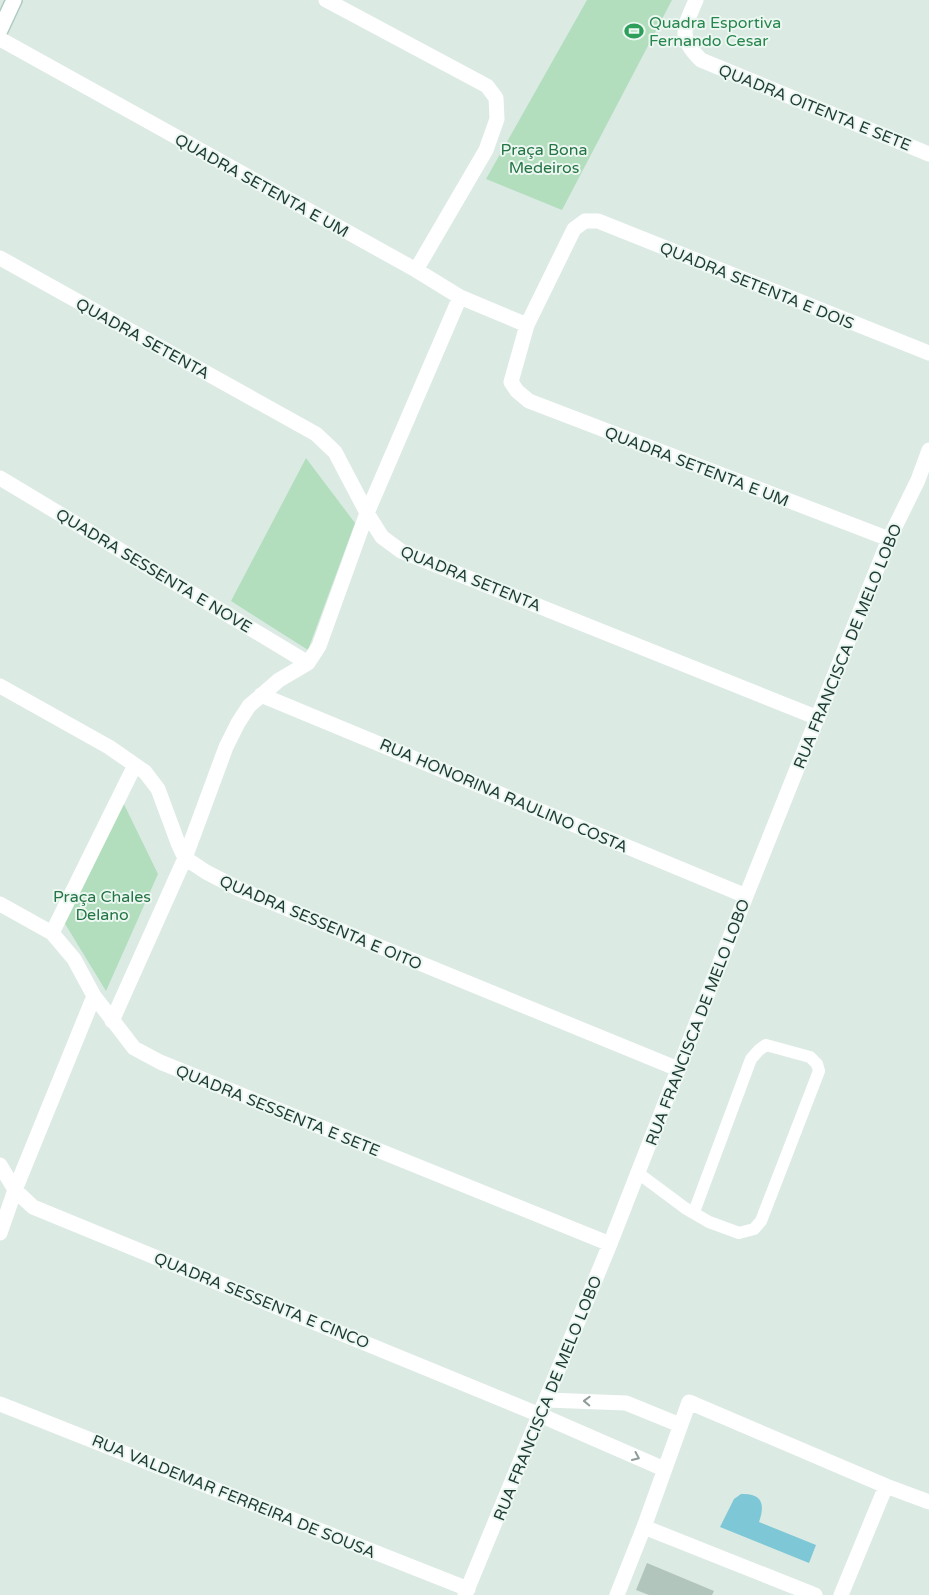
<svg xmlns="http://www.w3.org/2000/svg" width="929" height="1595" font-family="'Varela Round',sans-serif">
<rect width="100%" height="100%" fill="#dceae4"/>
<path fill="#b2debe" d="M587 0H672L562 210 486 179Z
M306 458 355 523 308 650 231 601Z
M119 794 158 874 106 991 56 909Z"/>
<path fill="#7dc7d6" d="M741 1494C763 1493 765 1505 759 1522L816 1545 809 1563 720 1527 734 1499Z"/>
<path fill="#b1c5bd" d="M647 1563 714 1591 712 1595H649L636 1590Z"/>
<g fill="none" stroke-linecap="round" stroke-linejoin="round">
<g stroke="#aecbc1" stroke-width="18">
<path id="secondary" d="M0 30 14 0"/>
</g>
<path stroke="#fff" stroke-width="12" d="M638 1173 685 1208 709 1222 739 1233 754 1229 761 1221 819 1071 817 1064 810 1057 766 1045 759 1050 751 1059 694 1212"/>
<path stroke="#fff" stroke-width="15" d="M326 0 487 86 496 98 497 119 486 150 416 270
M696 0C684 28 677 37 701 60L929 154
M0 39 416 270 460 297 527 325
M0 258 316 434 335 452 367 513 382 537 401 551 818 718
M0 478 308 663
M889 539 529 401 517 391 511 382 527 325 574 229 585 221H598L929 353
M0 686 109 747 145 772 158 789 178 843 185 858 206 872 239 889 678 1069
M261 695 746 896
M0 904 52 933 74 959 94 996 134 1048 160 1062 610 1244
M52 933 135 765
M112 1021 185 858 226 747 238 723 249 706 279 680 308 663 319 646 367 513 460 297
M0 1165 15 1190 33 1207 540 1415 664 1469
M0 1233 15 1190 94 996
M547 1400 626 1403 680 1425
M0 1404 468 1589
M644 1527 815 1595
M465 1595 610 1244 746 896 889 539 918 480 929 450
M617 1595 644 1527 689 1402 886 1486 929 1502
M841 1595 886 1486"/>
<use href="#secondary" stroke="#fff" stroke-width="15"/>
</g>
<defs><path id="oneway-chevron" d="M-2-3.5L2.5 0L-2 3.5" fill="none" stroke-width="1.6" stroke-linecap="round" stroke-linejoin="round" transform="scale(1.25)"/></defs>
<g stroke="#8e9c99">
<use href="#oneway-chevron" transform="translate(587 1401) rotate(-178)"/>
<use href="#oneway-chevron" transform="translate(636 1457) rotate(24)"/>
</g>
<defs>
<g id="stadium-bare" transform="scale(1.5)"><path d="M0-5a6.5 5 0 1 0 0 10a6.5 5 0 1 0 0-10ZM-3.5-1.8h7v3.6h-7Z" fill="#2e9e5b" stroke="#ecf7f2" stroke-width="2.5" paint-order="stroke"/></g>
</defs>
<g fill-rule="evenodd">
<use href="#stadium-bare" x="634" y="31"/>
</g>
<g text-anchor="middle" stroke-width="4" stroke-linejoin="round" paint-order="stroke">
<g font-size="16" fill="#27864d" stroke="#ecf7f2" text-anchor="start">
<text x="649" y="28">Quadra Esportiva<tspan x="649" dy="18">Fernando Cesar</tspan></text>
</g>
<g font-size="16" fill="#1d3a33" stroke="#ecf7f2">
<text transform="translate(815 107) rotate(22)" y="6">QUADRA OITENTA E SETE</text>
<text transform="translate(262 185) rotate(29)" y="6">QUADRA SETENTA E UM</text>
<text transform="translate(757 285) rotate(22)" y="6">QUADRA SETENTA E DOIS</text>
<text transform="translate(143 338) rotate(29)" y="6">QUADRA SETENTA</text>
<text transform="translate(697 466) rotate(21)" y="6">QUADRA SETENTA E UM</text>
<text transform="translate(154 570) rotate(31)" y="6">QUADRA SESSENTA E NOVE</text>
<text transform="translate(471 578) rotate(22)" y="6">QUADRA SETENTA</text>
<text transform="translate(847 646) rotate(-68)" y="6">RUA FRANCISCA DE MELO LOBO</text>
<text transform="translate(504 795) rotate(23)" y="6">RUA HONORINA RAULINO COSTA</text>
<text transform="translate(321 922) rotate(23)" y="6">QUADRA SESSENTA E OITO</text>
<text transform="translate(697 1022) rotate(-69)" y="6">RUA FRANCISCA DE MELO LOBO</text>
<text transform="translate(278 1110) rotate(22)" y="6">QUADRA SESSENTA E SETE</text>
<text transform="translate(262 1300) rotate(22)" y="6">QUADRA SESSENTA E CINCO</text>
<text transform="translate(547 1398) rotate(-68)" y="6">RUA FRANCISCA DE MELO LOBO</text>
<text transform="translate(234 1496) rotate(22)" y="6">RUA VALDEMAR FERREIRA DE SOUSA</text>
</g>
<g font-size="16" fill="#247444" stroke="#ecf7f2">
<text x="544" y="155">Praça Bona<tspan x="544" dy="18">Medeiros</tspan></text>
<text x="102" y="902">Praça Chales<tspan x="102" dy="18">Delano</tspan></text>
</g>
</g>
</svg>
